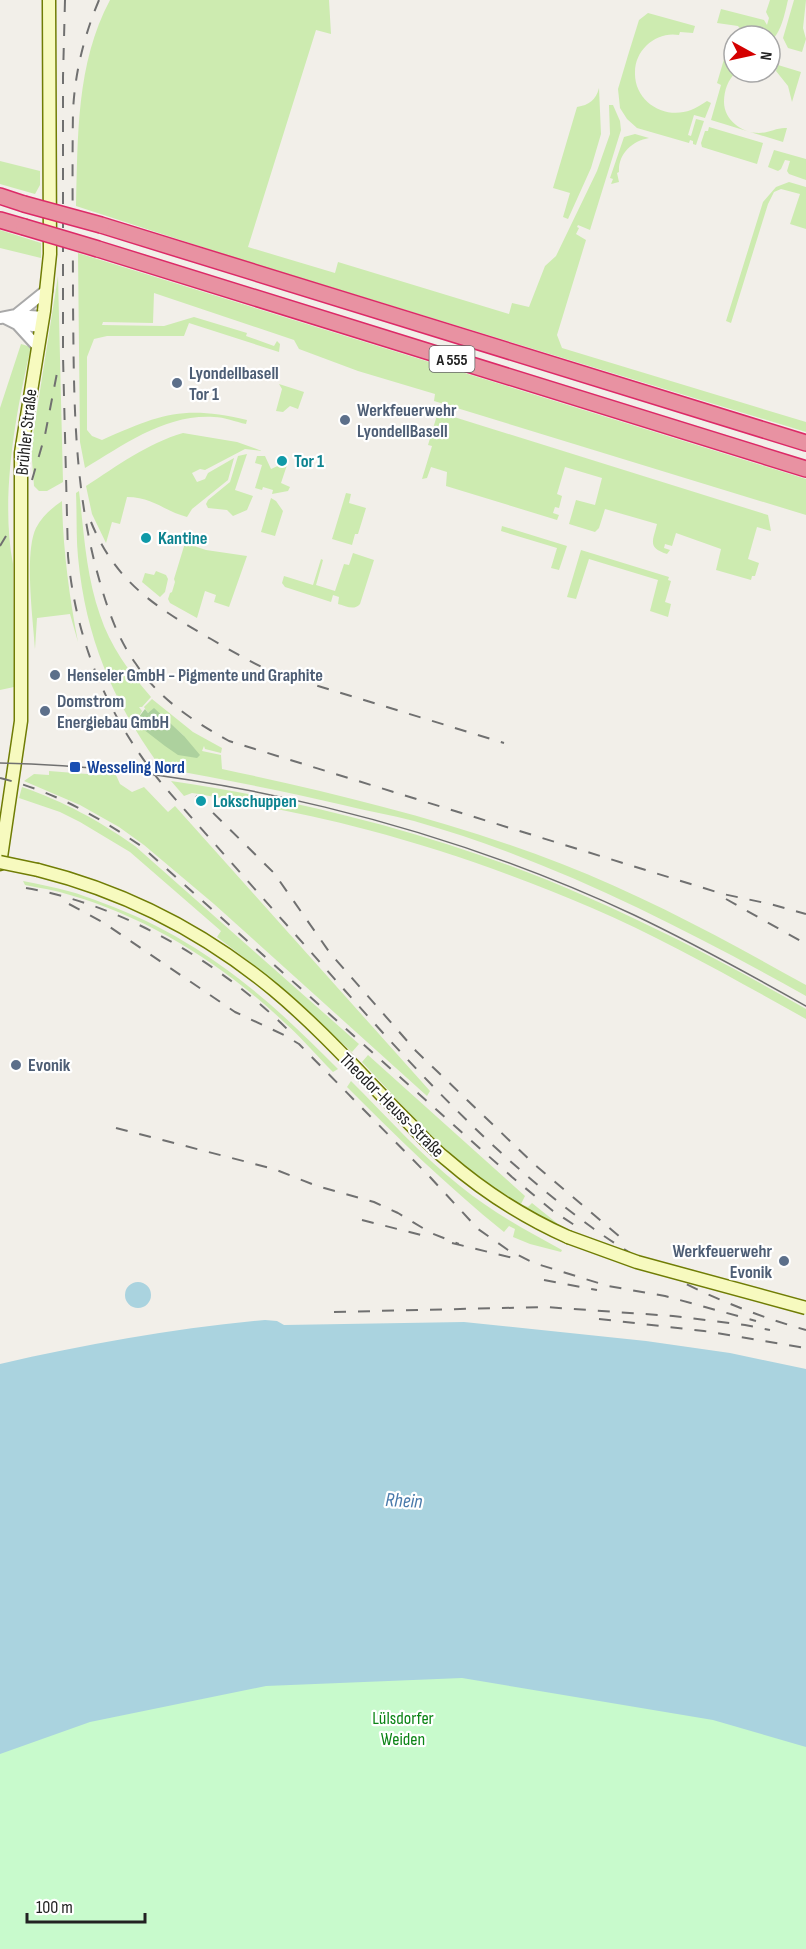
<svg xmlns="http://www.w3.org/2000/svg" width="806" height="1949" font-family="'Sofia Sans Condensed',sans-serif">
<rect width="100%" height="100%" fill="#f2efe9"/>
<path fill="#cdebb0" d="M110 0H329L331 34 316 30 248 247 335 273 338 262 509 314 512 303 529 307 545 266 556 256 597 171 610 134 609 105H613L620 121 621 130 590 230 578 225 577 227 579 228 576 234 586 240 557 335 562 348 806 422V432L245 261 76 206C78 136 76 64 110 0Z
M770 0H788C785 12 781 35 770 41V36H746L738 26 717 23 721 9 764 20 767 25 769 18 766 12Z
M794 0H806L803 28 806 39 802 52 788 48 783 38Z
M648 13 695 26 693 33 680 32 679 35C657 31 635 49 635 72 634 102 665 120 691 110 696 108 702 104 707 101L711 103 705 118 694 115 688 135 691 136 696 119 704 121 696 145 693 144V141L690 140 689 143 637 128 627 119 620 108 618 89 629 52 639 20Z
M727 49 734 51V72H736C728 80 724 90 724 102 724 120 742 133 759 133 769 133 777 127 787 128L783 142 711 120 721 85 717 83Z
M778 65 801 72 792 102 788 86 776 71Z
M599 88 601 134 591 168 568 219 563 217 570 193 553 188 577 107C589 105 596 100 599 88Z
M709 127 763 143 757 164 702 147 701 143 705 131H708Z
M635 134 649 138C632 141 618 154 619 172L617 173 619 182 611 184 613 179 610 178 624 137Z
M774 150 806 159V180L789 174 787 171 790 161 785 160 781 169 778 171 768 167Z
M0 161 40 171V185L35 194 0 184Z
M789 182 806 187V229L790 224 800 194 781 189 774 192 768 204 731 323 726 321 763 202 776 187Z
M0 230 41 243V258L0 248Z
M78 253 806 479V515L434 401 435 394 358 371 299 349 294 340 154 293 153 323 103 322 102 325 164 326 194 317 247 333 246 336 274 346 277 341 280 344 279 352 189 323 184 336H107L94 339 87 357V430L92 436 102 440C160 414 184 405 247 420L246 424C236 422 224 417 214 417 165 414 124 445 85 468L80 442Z
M58 276 63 482 47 491H39L34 486 31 448Z
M21 344 31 347C16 411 0 498 13 564L14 687 0 690V408Z
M279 384 304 392 298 409 290 406 283 412 276 411 282 389Z
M438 412 768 515 771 531 757 527 748 559 759 563 755 576H752L751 580 716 570 721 549 676 533 672 546 665 544 664 548 670 550 667 554C647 548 653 541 657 524L605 509 599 528 595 532 569 524 576 500 595 505 602 478 565 467 557 494 562 496 559 508 555 507 553 513 559 515 557 520 446 486 447 472 431 467 427 478 422 479 432 446 428 445Z
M183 433 237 442 262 451 245 449 205 470 200 469 192 473 197 482 205 479 208 473 234 458 228 480 192 509 187 517C164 511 153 497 127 497L120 524 112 522 106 543 92 514 86 486C117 466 148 443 183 433Z
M247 454 235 490 253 496 247 510 233 516 227 510 208 508 206 504 208 500 230 482 238 456Z
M257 456H265L271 469 282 464 287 465 281 483 290 487 288 491 272 494 273 490 263 487 262 490 255 488 262 465 255 463Z
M79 491C84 533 86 575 100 615 110 646 130 673 151 697L142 707H139L142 711 138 718 184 736 154 709 148 713 144 707 152 699 193 732 222 748 221 753 205 749 204 746 202 751 221 755 222 769C339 794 451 821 562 864 647 897 727 941 806 985V996C682 927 552 860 414 821 391 815 367 811 343 805 283 791 222 779 161 768 113 701 86 640 78 557 76 536 77 514 76 493Z
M346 493 351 494 349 503 366 508 358 534H355L352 545 332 539Z
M271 498 276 501 283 511 275 536 261 532Z
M62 501C63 549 69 595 78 642L70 614 37 618 35 649C33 619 24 553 36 528 42 516 52 508 62 501Z
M502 526 567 546 559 570 551 568 557 548 501 531Z
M185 543 206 550 247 556 229 607 214 602 216 595 205 591 197 618 170 603 168 599 170 593 172 592 175 582 174 579Z
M581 550 669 577 668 580 671 581 665 602 671 604 668 617 650 611 658 580 589 559 576 599 567 597Z
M353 553 374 560 360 604C354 611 346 606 338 604L339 597 333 595 331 602 285 587 282 583 284 576 313 585 321 559 323 560 316 585 335 591 344 564 349 565Z
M156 571 166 575 168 579 165 592 160 597 142 582 145 573 154 575Z
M49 771 100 775 101 773 116 775 120 784 132 792 144 787 168 812 175 806 430 1091 427 1096 214 904 144 845 119 827 80 805 24 781 34 774 49 775Z
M171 781C312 802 456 839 587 897 662 930 735 968 806 1009V1019C736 980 666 940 592 908 520 877 444 850 368 830 313 815 256 805 199 794L192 793 184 796Z
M22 787C65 802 98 820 135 846L359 1044 352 1052 264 973 217 937 221 931 130 852 80 822 60 812 19 798Z
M23 881C38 884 54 887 68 891 80 894 92 899 103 903 201 939 266 996 338 1069L333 1072C317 1056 302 1038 285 1023 225 966 150 918 70 895 55 890 40 888 25 885Z
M368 1055 525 1196 521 1204 528 1207 532 1203 558 1224C544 1217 529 1211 516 1203 456 1168 409 1112 362 1062Z
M351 1081C387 1117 421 1155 460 1186 492 1212 527 1231 562 1250L561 1252 530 1244 513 1237 515 1229 509 1226 504 1232C447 1186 398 1138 347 1087Z"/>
<path fill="#add19e" d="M154 708 184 736 200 755 197 758 178 755 165 746 143 729 138 718 145 709 148 713Z"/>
<path fill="#c8facc" d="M0 1561 806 1575V1949H0Z"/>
<path fill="#aad3df" d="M125 1295a13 13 0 1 1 26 0a13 13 0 1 1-26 0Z
M265 1320 277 1321 284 1325 464 1322 646 1341 730 1353 806 1369V1747L713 1720 462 1678 266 1686 90 1722 0 1754V1364C87 1344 176 1328 265 1320Z"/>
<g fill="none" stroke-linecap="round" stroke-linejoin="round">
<g stroke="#a9a9a9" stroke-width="14">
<path id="tertiary" d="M16 315 47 290
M0 318 16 315 43 317
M5 318 17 324 41 327
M17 324 38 347"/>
</g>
<g stroke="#707d05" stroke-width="15">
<path id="secondary" d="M0 864 21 721V453L44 311 50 254 49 0
M38 870C126 892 204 932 274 990 322 1030 363 1077 407 1121 420 1134 432 1148 446 1159 483 1191 523 1217 568 1237"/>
</g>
<g stroke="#dc2a67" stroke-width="18">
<path id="motorway" d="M0 196 24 204
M0 220 24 227
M101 225 806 443
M98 249 806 469"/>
</g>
<use href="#tertiary" stroke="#fff" stroke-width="10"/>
<use href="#secondary" stroke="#f7fabf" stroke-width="12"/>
<use href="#motorway" stroke="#e892a2" stroke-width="15"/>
<path stroke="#707070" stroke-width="1.5" d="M0 763C211 767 444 826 634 915 693 943 749 974 806 1006"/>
<path stroke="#707070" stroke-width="2" stroke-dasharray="12 12" stroke-linecap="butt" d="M65 0 63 77V356L68 556C76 642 108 718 163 785 216 846 271 907 325 968 407 1061 493 1156 594 1229 657 1274 731 1309 806 1330
M99 0C84 36 75 72 73 111 72 174 73 238 73 302 74 391 73 480 96 568 105 601 115 635 136 664 159 699 193 721 229 741L723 894 770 904 806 914
M32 480 45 435 57 373
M91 522C116 583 157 608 211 639 232 651 253 664 276 673L504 743
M0 546 6 536
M0 778C53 791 97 816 141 846L512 1177 553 1211 582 1230
M196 796 274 873 330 953 416 1051 534 1164 620 1237
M26 888C125 905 225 965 294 1036
M726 899 806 944
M69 904 104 923 235 1012 284 1035 299 1044 430 1177 478 1229 508 1250 534 1263 608 1286 665 1296 756 1321
M116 1128 274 1169 317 1186 374 1202 398 1213 431 1233 459 1244
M362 1220 429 1237
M452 1243 513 1258
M544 1280 597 1290
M334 1312 545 1307 673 1316 745 1325 770 1330
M599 1319 704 1331 806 1348"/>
<g stroke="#707d05" stroke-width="15" stroke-linecap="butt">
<path id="secondary-bridge" d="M0 862 38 870
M568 1237 637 1262 806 1308"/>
</g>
<g stroke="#dc2a67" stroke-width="18" stroke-linecap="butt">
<path id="motorway-bridge" d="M24 204 101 225
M24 227 98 249"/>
</g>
<use href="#secondary-bridge" stroke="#f7fabf" stroke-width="12"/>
<use href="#motorway-bridge" stroke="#e892a2" stroke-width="15"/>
</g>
<g fill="#5c6f8a" stroke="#fff" stroke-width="2">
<circle cx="177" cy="383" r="6"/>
<circle cx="345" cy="420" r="6"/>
<circle cx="55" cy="675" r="6"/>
<circle cx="45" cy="711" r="6"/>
<circle cx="16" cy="1065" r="6"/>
<circle cx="784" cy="1261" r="6"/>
</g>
<g fill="#0f9aa8" stroke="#fff" stroke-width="2">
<circle cx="282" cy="461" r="6"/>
<circle cx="146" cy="538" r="6"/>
<circle cx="201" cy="801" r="6"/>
</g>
<rect fill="#1a4fb4" stroke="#fff" stroke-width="2" x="69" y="761" width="12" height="12" rx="3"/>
<g text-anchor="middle" stroke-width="4.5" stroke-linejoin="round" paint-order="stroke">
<rect fill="#fff" stroke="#646464" stroke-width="1.5" x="429.5" y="346" width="45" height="26" rx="4.5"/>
<g font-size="16" font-weight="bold" fill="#222">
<text x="452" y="365">A 555</text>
</g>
<g font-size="18" font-weight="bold" fill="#4e5e75" stroke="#fff" text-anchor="start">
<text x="189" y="379">Lyondellbasell<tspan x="189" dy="21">Tor 1</tspan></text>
<text x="357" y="416">Werkfeuerwehr<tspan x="357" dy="21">LyondellBasell</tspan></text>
<text x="67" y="681">Henseler GmbH - Pigmente und Graphite</text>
<text x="57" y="707">Domstrom<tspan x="57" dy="21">Energiebau GmbH</tspan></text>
<text x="28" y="1071">Evonik</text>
<text x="772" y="1257" text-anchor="end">Werkfeuerwehr<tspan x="772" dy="21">Evonik</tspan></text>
</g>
<g font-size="18" fill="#222" stroke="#fff">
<text transform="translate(26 432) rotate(-84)" y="6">Brühler Straße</text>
<text transform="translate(392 1105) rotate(45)" y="6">Theodor-Heuss-Straße</text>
</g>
<g font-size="18" font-weight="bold" fill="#0d838f" stroke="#fff" text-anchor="start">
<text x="294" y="467">Tor 1</text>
<text x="158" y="544">Kantine</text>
<text x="213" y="807">Lokschuppen</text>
</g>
<g font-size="18" font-weight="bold" fill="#164399" stroke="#fff" text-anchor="start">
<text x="87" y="773">Wesseling Nord</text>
</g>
<g font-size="18" fill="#0c8416" stroke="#fff">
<text x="403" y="1724">Lülsdorfer<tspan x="403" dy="21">Weiden</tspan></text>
</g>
<g font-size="20" font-style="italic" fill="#4a7aab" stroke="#fff">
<text transform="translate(404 1500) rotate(3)" y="7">Rhein</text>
</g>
</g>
<g transform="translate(752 54) rotate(98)"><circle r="28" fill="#ffffff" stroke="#a7a7a7" stroke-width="1.5"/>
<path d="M0-4.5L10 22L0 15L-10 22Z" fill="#d40000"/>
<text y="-9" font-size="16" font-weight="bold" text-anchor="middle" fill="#222222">N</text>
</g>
<path d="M27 1913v9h118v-9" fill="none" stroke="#222222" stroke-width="3"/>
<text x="36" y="1913" font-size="18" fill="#222222" stroke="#ffffff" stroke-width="4.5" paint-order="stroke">100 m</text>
</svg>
